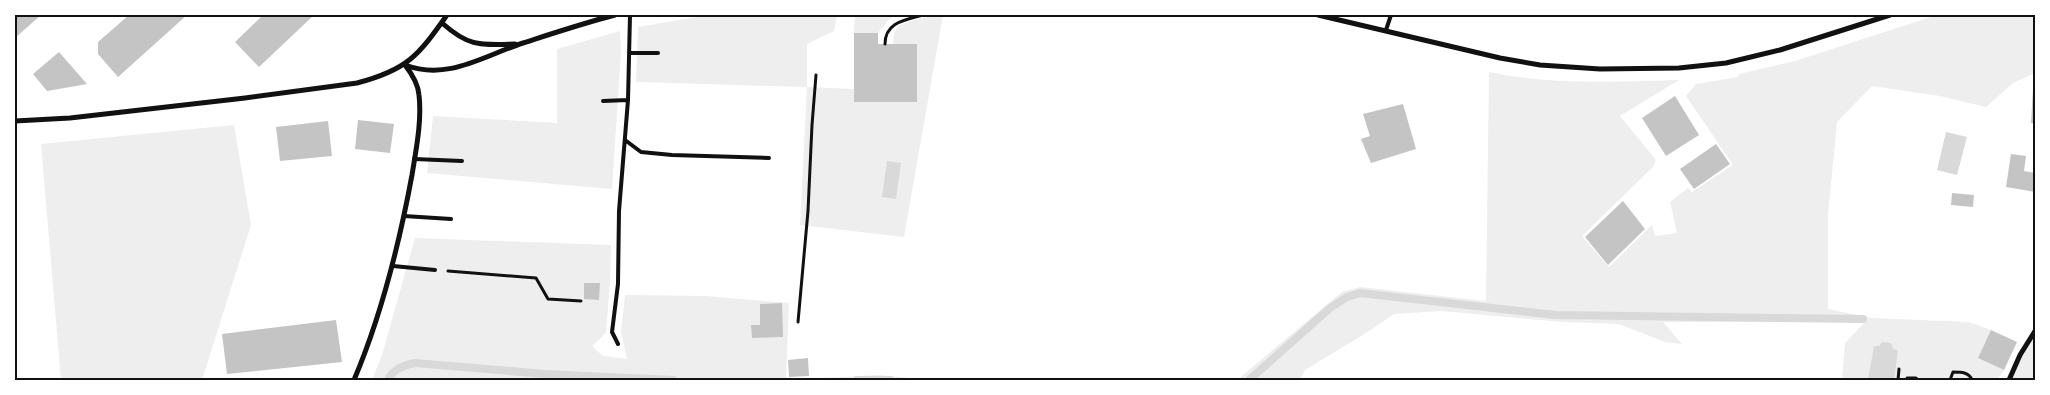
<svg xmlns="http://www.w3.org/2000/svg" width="2050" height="395" font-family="'Roboto Condensed',sans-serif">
<rect width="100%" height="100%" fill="#fff"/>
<path fill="#eee" d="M709 15H837L834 31 807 44V87L854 89 855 102H916L893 44C894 39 893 33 897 28 903 21 934 15 943 15L904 237 800 225 807 87 636 82 638 27Z
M855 15H898L889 19 878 33H854Z
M1937 15H2035V73L2013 83 1986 107 1940 96 1872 86 1837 122 1828 215V309L1872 318 1969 322 1991 330 1978 358 2004 370 1997 380H1842L1845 343 1865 322H1663L1682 344 1665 342 1619 324 1563 322 1441 311 1394 314 1366 333 1305 370 1300 380H1237L1342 292 1360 287 1486 301 1489 72C1551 85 1616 82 1679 80L1620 116 1656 160 1653 167 1582 236 1609 267 1652 225 1655 236 1677 233 1670 202 1688 188 1692 192 1733 165 1686 96 1696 84 1738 77 1739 74 1795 61Z
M620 31 621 52 612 189 427 173 433 116 557 123V49Z
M234 125 251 225 202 380H61L41 144Z
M415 238 611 245 610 282 606 333 592 346 603 356 627 359 621 332 625 295 706 296 789 303 786 380 879 375 930 380H372L382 355Z
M2035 331V380H2009Z"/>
<path fill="#d9d9d9" d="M1946 132 1967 137 1957 175 1937 170Z
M887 161 901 163 896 199 882 197Z
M1882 342 1891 343 1893 348 1898 351 1894 380H1868L1874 346H1879Z"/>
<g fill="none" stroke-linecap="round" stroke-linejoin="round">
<path stroke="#d9d9d9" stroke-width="8" d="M388 380C393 369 404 365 415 363L545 374 673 380
M857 380H890
M1249 380 1330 308 1347 297 1360 293 1555 315 1863 319"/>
</g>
<path fill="#c4c4c4" d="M15 15H41L15 38Z
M129 15H187L118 77 98 54V42Z
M263 15H314L259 67 235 42Z
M854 33H878V44H917V102H854Z
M59 52 87 84 47 91 33 74Z
M2033 88 2035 89V124L2031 123Z
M1675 96 1699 135 1666 156 1642 118Z
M1403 104 1416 149 1371 163 1361 139 1370 136 1363 114Z
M358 120 394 124 390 153 355 149Z
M328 121 332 156 280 161 276 127Z
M1716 144 1730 164 1694 189 1680 169Z
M2011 154 2026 156 2024 171 2035 173V192L2006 187Z
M1952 193 1974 195 1973 207 1951 205Z
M1623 201 1645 229 1608 265 1585 237Z
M584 283H600L599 300 584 299Z
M782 303 783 337 752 338 751 325H760V304Z
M336 320 342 362 227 374 222 334Z
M1991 330 2017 342 2004 370 1978 358Z
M808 358 809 376 789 377 788 360Z"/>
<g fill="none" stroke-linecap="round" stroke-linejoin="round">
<path stroke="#111" stroke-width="3" d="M885 44C885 22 905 20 923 15
M448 271 536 278 548 299 581 301
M798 322 808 211 812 125 816 75
M1898 380 1899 369
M1907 380V378H1916L1918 380
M1950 380 1953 372C1961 372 1969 372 1972 380"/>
<path stroke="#111" stroke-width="4" d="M1386 30 1391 15
M629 53H658
M603 101 628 100
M625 140 641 152 672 155 769 158
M414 159 462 161
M404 216 451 219
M393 266 435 270
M618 344 612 332 618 284 619 211 628 100 630 15"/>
<path stroke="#111" stroke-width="5" d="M1318 15 1500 58 1540 65 1600 69 1679 68 1726 63 1780 50 1890 15
M442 23C469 47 480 45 515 44
M405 65C448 81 483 56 523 43 554 33 584 23 615 15
M15 121 70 118 245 98 357 83C407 70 418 56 447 15
M354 380C382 314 399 245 412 175 416 150 422 121 419 95 418 83 412 74 405 65
M2009 380 2020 355 2035 331"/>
</g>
<rect width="2050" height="395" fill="none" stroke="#ffffff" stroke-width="32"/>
<rect x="16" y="16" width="2018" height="363" fill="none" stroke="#111" stroke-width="2"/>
</svg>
